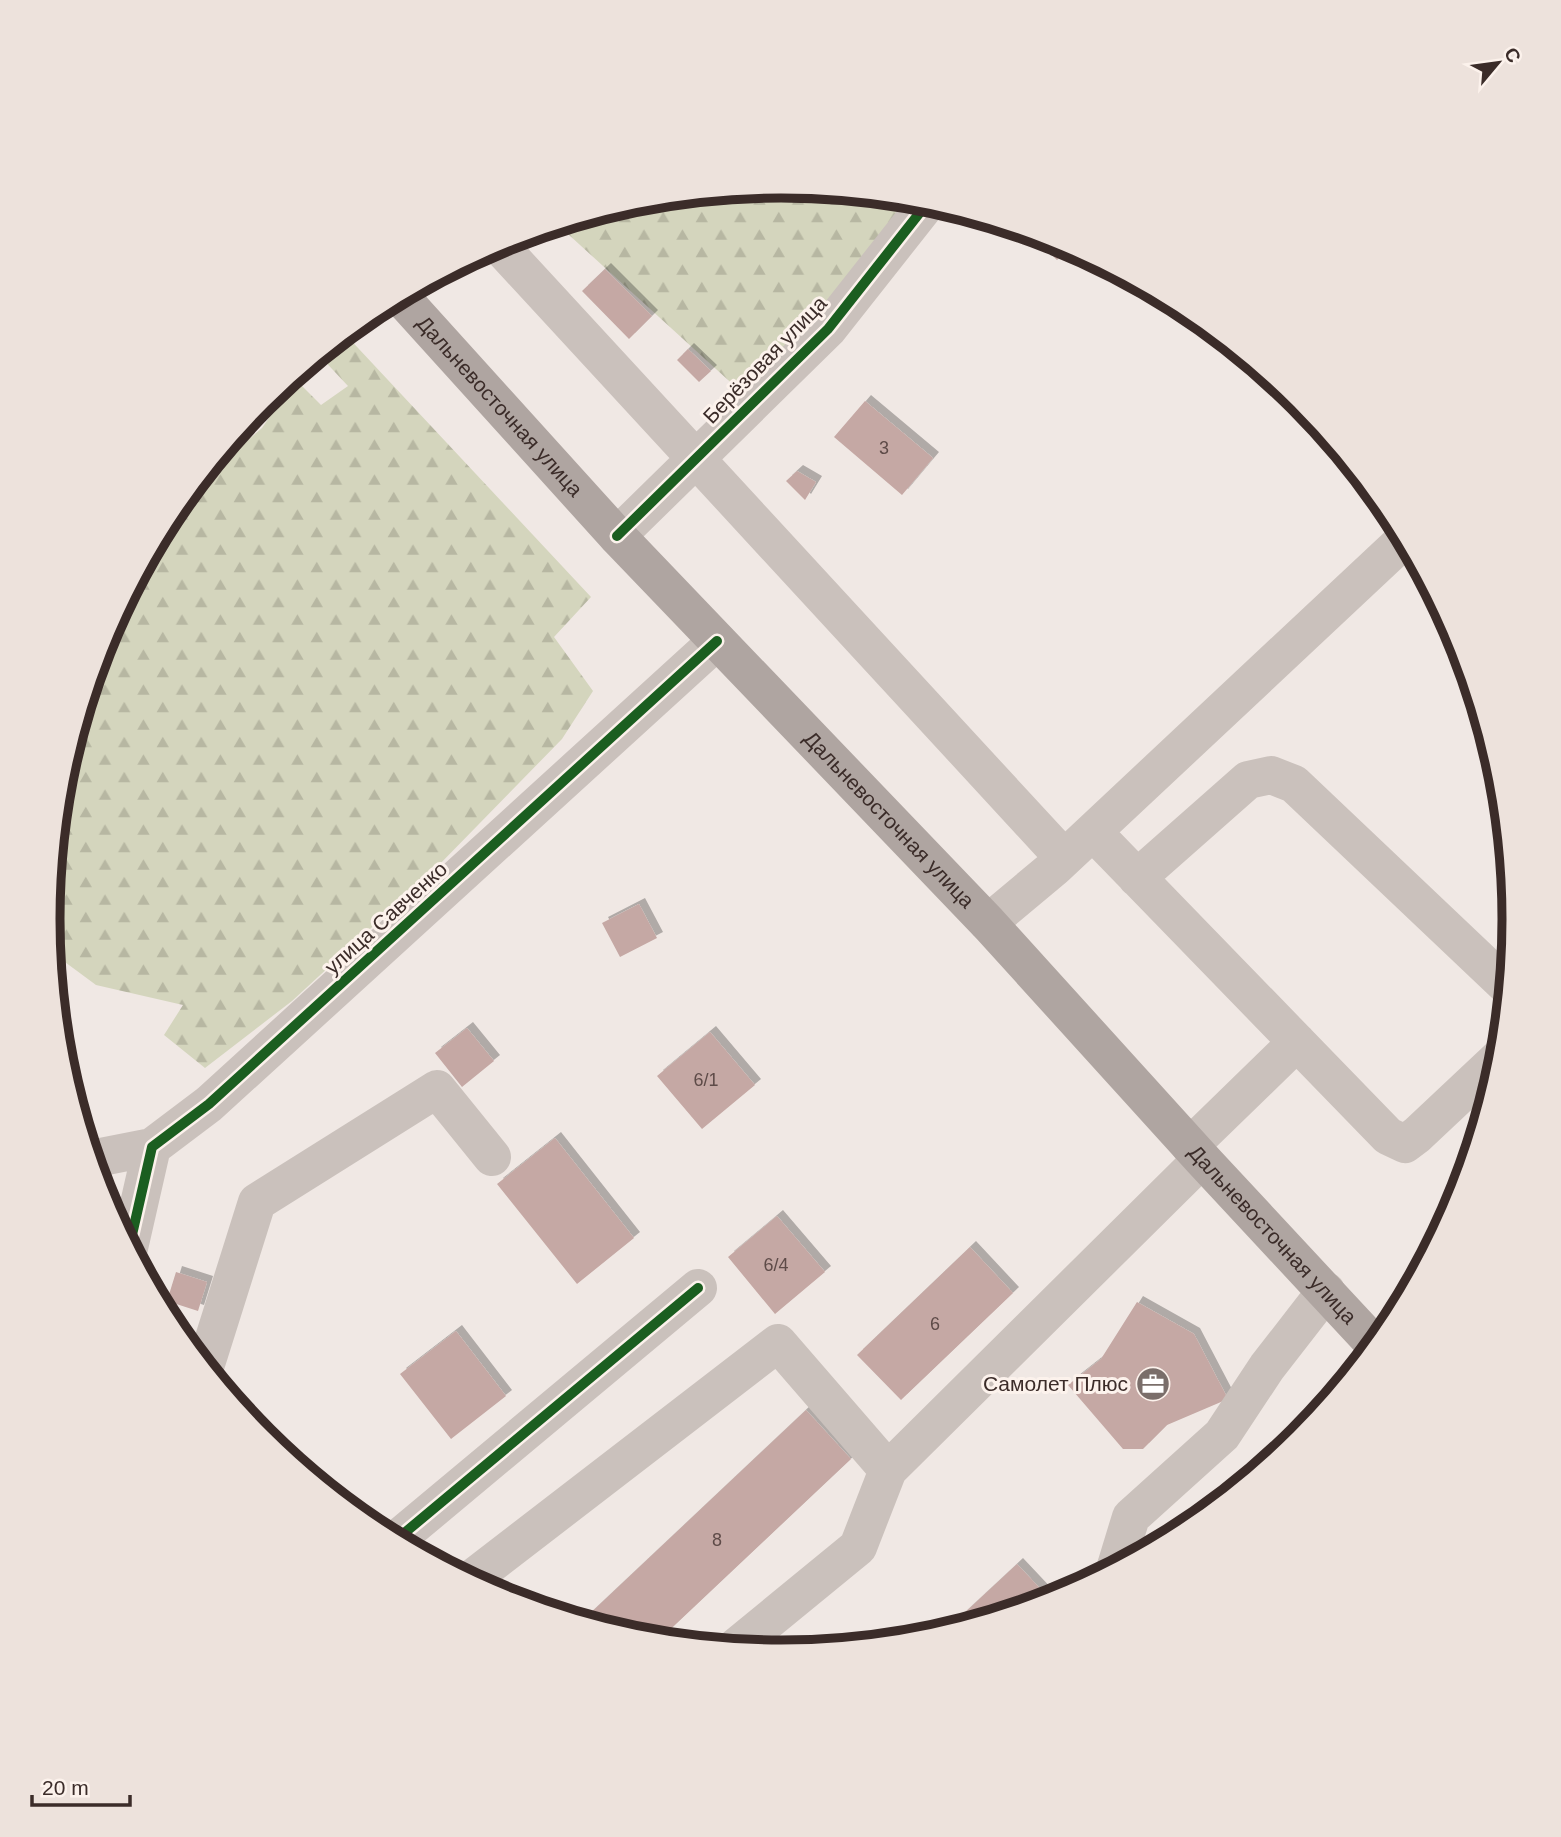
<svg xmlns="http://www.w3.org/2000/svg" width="1561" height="1837" font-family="Helvetica,sans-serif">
<defs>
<pattern id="forest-firs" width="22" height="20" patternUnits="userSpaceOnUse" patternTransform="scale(1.75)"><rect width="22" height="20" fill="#d4d5bd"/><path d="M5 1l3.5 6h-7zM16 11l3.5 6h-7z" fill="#b7b7a2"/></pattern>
<filter id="shadow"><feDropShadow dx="6" dy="-6" stdDeviation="0" flood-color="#0004"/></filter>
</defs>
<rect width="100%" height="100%" fill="#f0e8e4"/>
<path fill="url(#forest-firs)" d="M781 185 918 199 791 345 739 390 557 224 638 199Z
M344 333 591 597 554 637 593 691 562 739 436 868 292 1001 205 1068 164 1035 183 1005 96 985 50 951 47 918 61 775 103 638 171 511 186 493 262 428 275 409 273 391 292 376 321 405 348 386 318 354Z"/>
<path fill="#c5a8a4" filter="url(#shadow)" d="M1027 231 1061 241 1071 246 1057 260Z
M605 269 652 316 629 339 582 291Z
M688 349 711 371 699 382 677 360Z
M865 401 933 458 902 495 834 437Z
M797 471 816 482 805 500 786 481Z
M639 904 657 938 620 957 602 923Z
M467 1028 494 1061 462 1087 435 1053Z
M710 1032 755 1085 702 1129 657 1076Z
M555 1138 634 1238 577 1284 497 1184Z
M777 1216 825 1272 775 1314 728 1257Z
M970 1247 1013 1293 901 1400 857 1355Z
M176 1272 207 1282 198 1311 167 1301Z
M1137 1302 1194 1334 1228 1399 1167 1425 1143 1449H1123L1068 1385 1101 1359Z
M456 1331 506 1396 451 1439 400 1374Z
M806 1410 851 1459 659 1640 637 1638 582 1621Z
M1017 1564 1050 1599 945 1631Z"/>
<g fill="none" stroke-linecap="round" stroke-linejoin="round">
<path stroke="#cac1bc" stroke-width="38" d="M497 243 1064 858
M617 536 828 329 929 201
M1093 832 1388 1136 1405 1144 1417 1135 1500 1057
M1137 878 1248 780 1271 775 1294 784 1507 986
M988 923 1055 867 1405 539
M1190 1146 1297 1042
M91 1159 152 1147
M129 1248 152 1147 209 1104 717 641
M205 1367 257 1202 437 1089 492 1157
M396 1540 698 1288
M1116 1566 1131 1517 1222 1435 1267 1367 1326 1291
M470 1580 778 1343 888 1470 1202 1159
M736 1647 858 1547 888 1470"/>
<path stroke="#afa5a1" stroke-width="38" id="s1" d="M399 295 617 536 988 923 1202 1159 1375 1345"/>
<g stroke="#fcf2ec" stroke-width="15">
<path id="cycleway" d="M617 536 828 329 929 201
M129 1248 152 1147 209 1104 717 641
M396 1540 698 1288"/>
</g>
<use href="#cycleway" stroke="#1b5e20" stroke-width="10"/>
</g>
<defs>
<g id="office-disc" transform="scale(1.75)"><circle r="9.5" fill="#7a6e6a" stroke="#fcf2ec"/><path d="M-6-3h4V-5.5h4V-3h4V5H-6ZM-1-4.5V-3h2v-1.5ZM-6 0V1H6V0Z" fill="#fff"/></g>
</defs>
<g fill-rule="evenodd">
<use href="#office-disc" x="1153" y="1384"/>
</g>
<g text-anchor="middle" stroke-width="6" stroke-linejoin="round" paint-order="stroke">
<g font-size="18" fill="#5e4b48">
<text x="884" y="454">3</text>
<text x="706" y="1086">6/1</text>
<text x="776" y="1271">6/4</text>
<text x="935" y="1330">6</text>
<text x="717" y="1546">8</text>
</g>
<g font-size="21" fill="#3b2c29" stroke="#fcf2ec">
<text transform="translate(765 360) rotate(-46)" y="7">Берёзовая улица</text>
<text dy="7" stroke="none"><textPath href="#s1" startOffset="150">Дальневосточная улица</textPath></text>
<text dy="7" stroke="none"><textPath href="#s1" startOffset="718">Дальневосточная улица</textPath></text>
<text transform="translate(386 918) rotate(-42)" y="7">улица Савченко</text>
<text dy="7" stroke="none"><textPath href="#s1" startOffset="1283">Дальневосточная улица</textPath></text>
</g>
<g font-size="21" fill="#3b2c29" stroke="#fcf2ec" text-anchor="end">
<text x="1128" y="1391">Самолет Плюс</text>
</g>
</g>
<path d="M0 0H1561V1837H0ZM60 919a721 721 0 1 1 1442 0a721 721 0 1 1-1442 0Z" fill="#ede2dc" fill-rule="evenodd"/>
<path fill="none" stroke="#3b2c29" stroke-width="9" d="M60 919a721 721 0 1 1 1442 0a721 721 0 1 1-1442 0Z"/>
<g transform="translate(1498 63) rotate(61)" stroke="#fcf2ec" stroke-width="5" paint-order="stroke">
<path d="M0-5L12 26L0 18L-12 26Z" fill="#3b2c29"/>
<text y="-10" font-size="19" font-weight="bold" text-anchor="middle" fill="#3b2c29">С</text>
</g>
<path d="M32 1795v10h98v-10" fill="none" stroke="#3b2c29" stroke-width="3.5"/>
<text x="42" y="1795" font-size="21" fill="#3b2c29" stroke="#fcf2ec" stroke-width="5" paint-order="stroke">20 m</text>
</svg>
